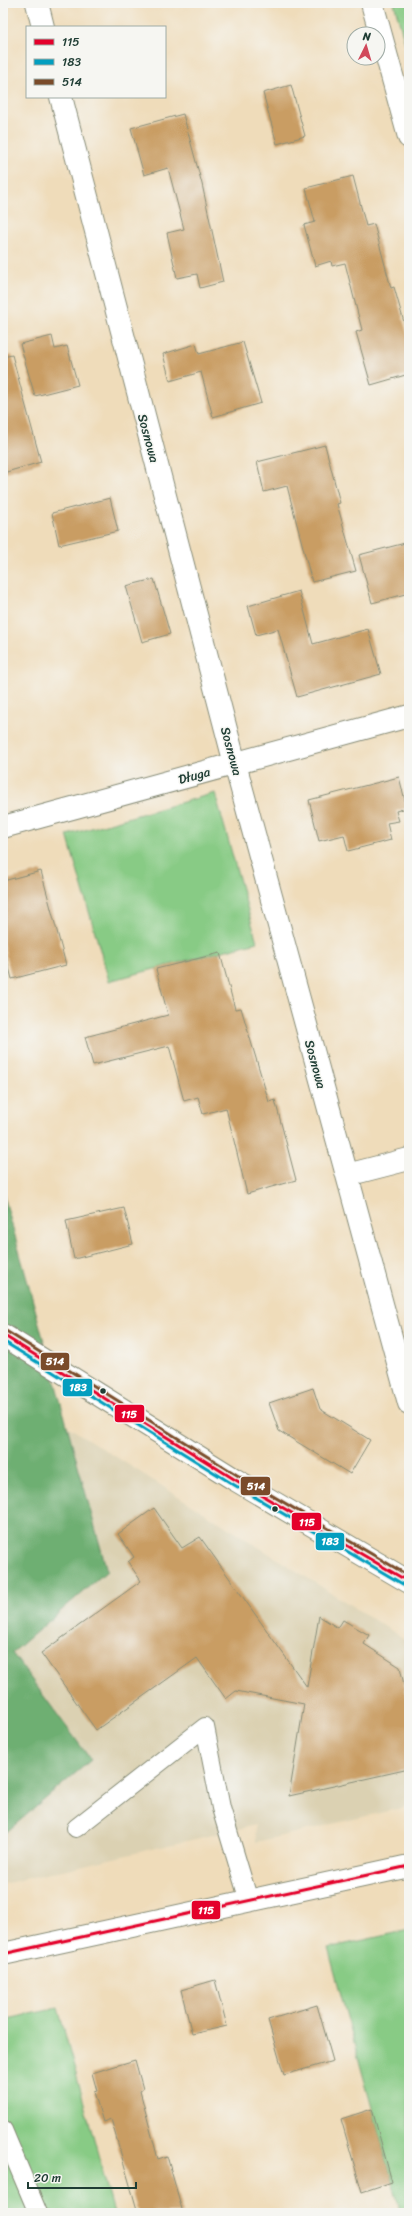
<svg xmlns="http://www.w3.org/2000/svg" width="412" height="2216" font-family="Sriracha,sans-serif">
<rect width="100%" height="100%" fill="#f6f6f2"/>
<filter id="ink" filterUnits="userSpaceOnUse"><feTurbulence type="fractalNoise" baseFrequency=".025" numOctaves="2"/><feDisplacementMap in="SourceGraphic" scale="8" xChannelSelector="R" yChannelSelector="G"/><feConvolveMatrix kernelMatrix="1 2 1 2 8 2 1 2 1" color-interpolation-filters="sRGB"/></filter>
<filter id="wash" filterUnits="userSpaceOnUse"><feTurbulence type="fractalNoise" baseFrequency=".012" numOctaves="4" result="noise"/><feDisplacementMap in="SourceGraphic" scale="16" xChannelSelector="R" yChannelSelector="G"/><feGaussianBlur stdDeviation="0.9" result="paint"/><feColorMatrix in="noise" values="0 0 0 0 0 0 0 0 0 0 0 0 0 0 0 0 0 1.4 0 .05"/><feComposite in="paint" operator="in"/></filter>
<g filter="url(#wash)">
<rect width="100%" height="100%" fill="#efdcba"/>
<path fill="#dbd1b2" d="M67 1426 409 1642V1806L256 1842 255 1825 3 1884V1835L91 1760 12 1653 107 1571Z"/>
<path fill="#88cb85" stroke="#54845c" d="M394 3H409V58Z
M215 793 257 942 109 981 67 835Z
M409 1930V2213H401L328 1948Z
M58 2008 114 2213H3V2020Z"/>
<path fill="#6eaf72" stroke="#467653" d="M3 1192 107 1571 12 1653 91 1760 3 1835Z"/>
<g id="blocks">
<path fill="#c99d63" d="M291 85 305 136 277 144 263 93Z
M183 114 202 184 223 282 200 288 197 274 177 278 167 233 184 229 168 168 144 175 131 128Z
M353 176 366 226 374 224 391 288 394 287 409 340V374L371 385 356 332 362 330 345 263 332 266 331 261 315 266 304 225 315 222 306 188Z
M52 336 55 349 67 346 78 385 35 396 20 344Z
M243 342 261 403 213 417 201 372 170 381 163 354 196 344 199 354Z
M12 355 41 462 3 473V357Z
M325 445 340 503 337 504 356 571 312 582 287 486 264 492 257 462Z
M110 498 118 531 59 545 52 513Z
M409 542V593L372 603 359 555Z
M154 579 170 634 142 642 126 586Z
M299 591 313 644 368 629 381 674 297 697 278 629 256 635 248 606Z
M399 777 407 808 396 811 399 821 387 823 391 840 348 851 344 835 319 841 309 800Z
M41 871 66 965 12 979 3 944V881Z
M220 953 235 1009 241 1008 269 1102 275 1100 296 1180 247 1194 226 1108 203 1114 198 1097 184 1101 169 1046 93 1065 85 1037 168 1015 156 969Z
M124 1208 133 1244 74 1259 66 1221Z
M313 1388 320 1409 370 1440 350 1474 279 1431 269 1403Z
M154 1508 182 1548 200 1537 307 1687 319 1616 338 1628 343 1620 369 1635 364 1644 400 1667 409 1707V1769L289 1796 304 1704 236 1691 226 1699 197 1658 96 1730 41 1653 141 1581 128 1562 134 1557 118 1534Z
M215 1980 227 2026 192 2034 181 1990Z
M317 2005 333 2061 284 2075 268 2020Z
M135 2060 143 2089 140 2091 158 2159 167 2156 183 2213H138L111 2119 103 2122 94 2092 97 2091 92 2073Z
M372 2109 392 2182 362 2192 341 2119Z"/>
</g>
</g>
<g filter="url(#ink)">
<use href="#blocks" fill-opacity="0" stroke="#878c77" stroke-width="1"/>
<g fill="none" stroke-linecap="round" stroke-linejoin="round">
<g stroke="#878c77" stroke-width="20">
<path id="lane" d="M76 1828 205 1727 221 1808 249 1901
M3 2130 38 2213"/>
</g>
<g stroke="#878c77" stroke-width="24">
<path id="street" d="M37 3 43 27
M372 3 409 137
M61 97 235 764 409 1403
M3 827 409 716
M347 1175 409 1159"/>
</g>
<g stroke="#878c77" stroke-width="24">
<path id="secondary" d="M3 1335 234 1479 409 1582
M3 1954 409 1866"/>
</g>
<use href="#lane" stroke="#fff" stroke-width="18"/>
<use href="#street" stroke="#fff" stroke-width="22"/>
<use href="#secondary" stroke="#fff" stroke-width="22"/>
<g stroke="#f6f6f2" stroke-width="6">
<path id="bus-1" d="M3 1335 234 1479 409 1582
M3 1954 409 1866"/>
</g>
<g stroke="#f6f6f2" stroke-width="6">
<path id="bus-2" d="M3 1341 231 1483 406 1586"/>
</g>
<g stroke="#f6f6f2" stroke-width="6">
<path id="bus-3" d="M6 1331 237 1475 409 1576"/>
</g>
<use href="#bus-1" stroke="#e4002b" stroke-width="3"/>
<use href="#bus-2" stroke="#039ebf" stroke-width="3"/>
<use href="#bus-3" stroke="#7a4b2a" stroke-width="3"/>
</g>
</g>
<g fill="#1f3d34" stroke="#f6f6f2" stroke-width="1.5">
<circle cx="103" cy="1391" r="3.5"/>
<circle cx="275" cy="1509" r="3.5"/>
</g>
<g text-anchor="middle" stroke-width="3" stroke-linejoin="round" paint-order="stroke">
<g font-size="13" fill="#1f3d34" stroke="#f6f6f2">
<text transform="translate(149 438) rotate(75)" y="5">Sosnowa</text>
<text transform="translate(232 751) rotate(75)" y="5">Sosnowa</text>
<text transform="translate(194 775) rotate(-15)" y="5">Długa</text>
<text transform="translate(316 1064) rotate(75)" y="5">Sosnowa</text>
</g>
</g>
<g stroke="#f6f6f2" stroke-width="1.5">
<rect x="40" y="1352" width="30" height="19" rx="4" fill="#7a4b2a"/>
<rect x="62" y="1378" width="31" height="19" rx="4" fill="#039ebf"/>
<rect x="114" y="1404" width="31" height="19" rx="4" fill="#e4002b"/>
<rect x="240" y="1476" width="31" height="20" rx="4" fill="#7a4b2a"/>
<rect x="291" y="1512" width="31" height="19" rx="4" fill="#e4002b"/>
<rect x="315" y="1532" width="30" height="19" rx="4" fill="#039ebf"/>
<rect x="191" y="1900" width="30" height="20" rx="4" fill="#e4002b"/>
</g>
<g font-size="11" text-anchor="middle" font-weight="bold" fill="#fff">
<text x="55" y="1365">514</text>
<text x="78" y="1391">183</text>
<text x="129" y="1418">115</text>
<text x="256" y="1490">514</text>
<text x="307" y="1526">115</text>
<text x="330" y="1545">183</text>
<text x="206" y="1914">115</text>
</g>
<rect width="412" height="2216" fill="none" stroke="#f6f6f2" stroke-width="16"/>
<rect x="26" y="26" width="140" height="72" fill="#f6f6f2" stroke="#a0aca6"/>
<rect x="34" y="39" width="20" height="6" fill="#e4002b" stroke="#a0aca6"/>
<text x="62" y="46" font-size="12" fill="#1f3d34">115</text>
<rect x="34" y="59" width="20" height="6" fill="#039ebf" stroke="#a0aca6"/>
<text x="62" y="66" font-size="12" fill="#1f3d34">183</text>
<rect x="34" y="79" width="20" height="6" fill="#7a4b2a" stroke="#a0aca6"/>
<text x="62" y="86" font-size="12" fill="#1f3d34">514</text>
<g transform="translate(366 46) rotate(5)"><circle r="19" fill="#f6f6f2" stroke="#a0aca6"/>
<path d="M0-3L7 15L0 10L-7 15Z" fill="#d1495b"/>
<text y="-6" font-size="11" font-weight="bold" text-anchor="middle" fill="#1f3d34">N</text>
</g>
<path d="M28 2182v6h108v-6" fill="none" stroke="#1f3d34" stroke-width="2"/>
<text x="34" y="2182" font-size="12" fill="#1f3d34" stroke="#f6f6f2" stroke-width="3" paint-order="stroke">20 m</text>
</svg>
